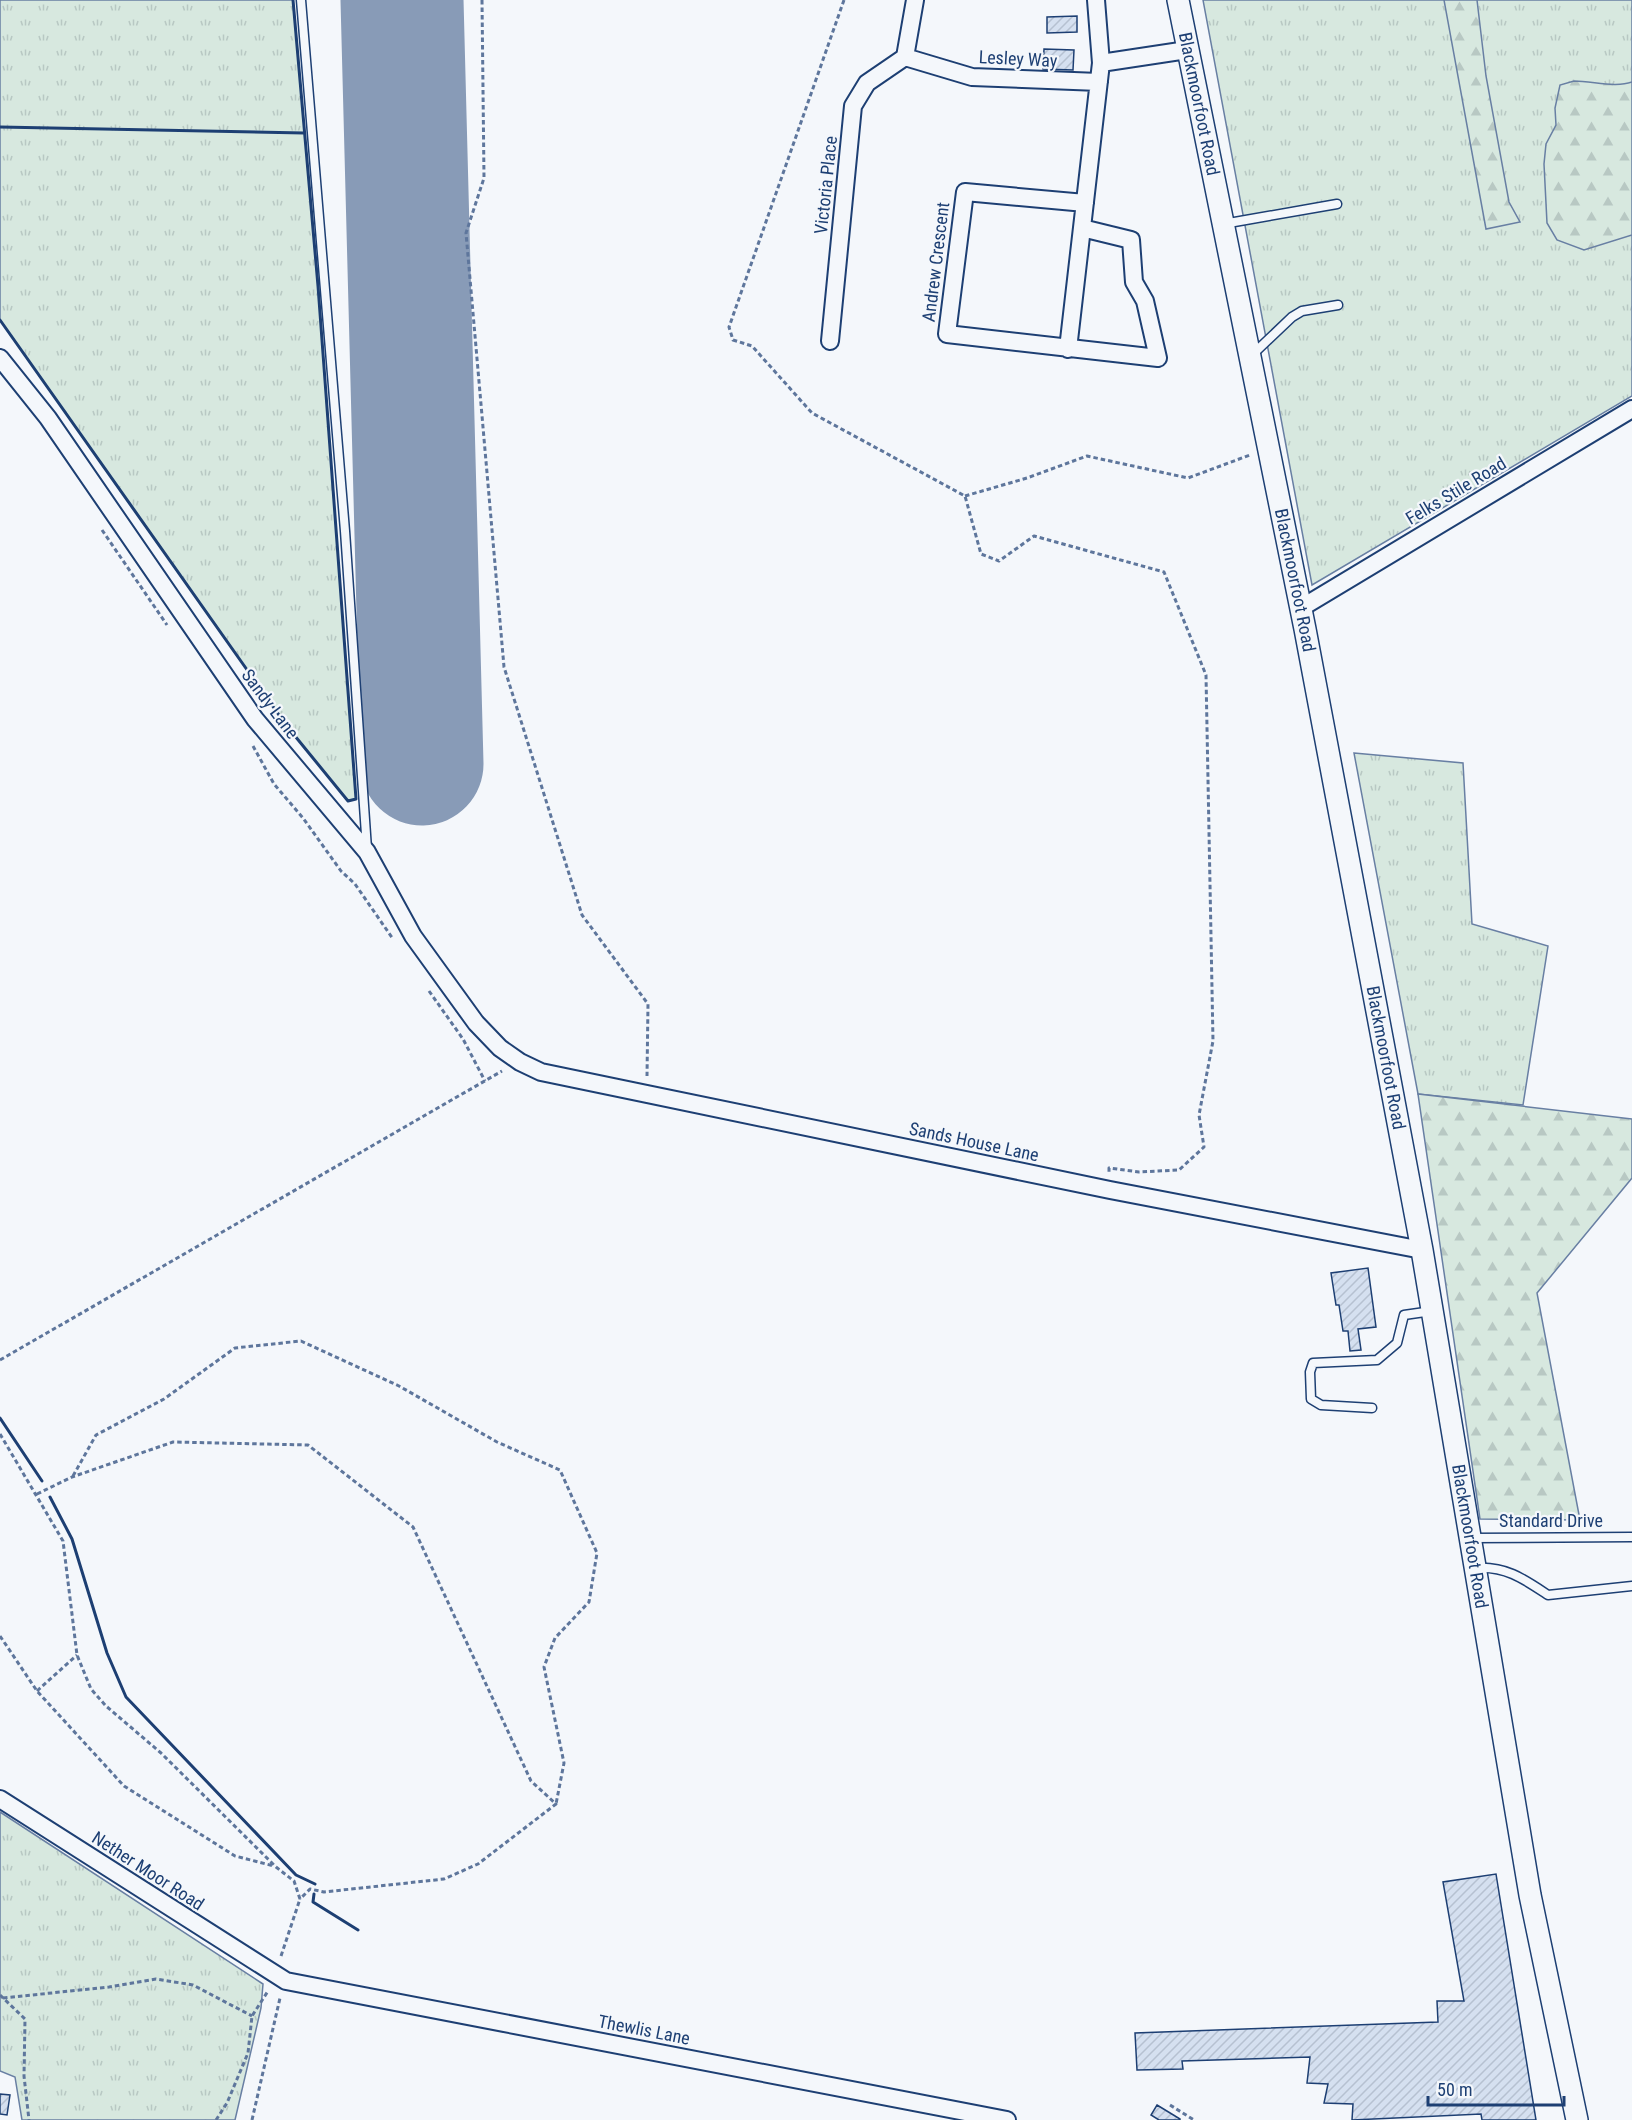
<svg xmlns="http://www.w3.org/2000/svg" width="1632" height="2120" font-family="'Roboto Condensed',sans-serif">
<defs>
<pattern id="grass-tufts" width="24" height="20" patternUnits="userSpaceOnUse" patternTransform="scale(1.5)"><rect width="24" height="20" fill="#d7e8df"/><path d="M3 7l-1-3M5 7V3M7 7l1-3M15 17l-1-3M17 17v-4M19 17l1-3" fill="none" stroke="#b8c8c3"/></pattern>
<pattern id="forest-firs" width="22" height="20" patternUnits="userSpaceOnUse" patternTransform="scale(1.5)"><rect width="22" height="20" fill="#d7e8df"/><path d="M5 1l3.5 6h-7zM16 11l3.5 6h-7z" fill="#b8c8c3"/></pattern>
<pattern id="building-hatch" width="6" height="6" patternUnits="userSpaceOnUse" patternTransform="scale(1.5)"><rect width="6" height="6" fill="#d5e0f0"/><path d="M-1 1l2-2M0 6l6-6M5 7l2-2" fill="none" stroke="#b6c1d1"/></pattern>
</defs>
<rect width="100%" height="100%" fill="#f4f7fb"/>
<path fill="url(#grass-tufts)" stroke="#687fa3" stroke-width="1.5" d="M0 0H293L318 286 356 799 348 801 286 725 0 320Z
M1203 0H1632V396L1312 585Z
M1354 753 1463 763 1472 924 1548 946 1523 1105 1418 1094Z
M0 1812 263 1984 261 2008 235 2120H22L15 2077 0 2071Z"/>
<path fill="url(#forest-firs)" stroke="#687fa3" stroke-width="1.5" d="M1444 0H1477L1486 76 1509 202 1520 222 1486 229Z
M1574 81C1593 81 1615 88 1632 82V235L1584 250 1557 240 1547 223 1544 164 1546 144 1556 125 1555 108 1560 85Z
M1418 1094 1632 1119V1178L1537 1293 1580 1520 1480 1519Z"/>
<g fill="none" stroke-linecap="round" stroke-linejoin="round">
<path stroke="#889bb7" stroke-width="123" d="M402 0 422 764"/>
</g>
<path fill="url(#building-hatch)" stroke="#1d3f73" stroke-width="1.5" d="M1077 16V32L1047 33V17Z
M1044 49 1074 50 1073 70 1043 69Z
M1368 1268 1376 1327 1358 1329 1361 1350 1350 1351 1348 1331H1343L1339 1305H1336L1331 1273Z
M1496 1874 1536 2120H1482L1481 2114 1352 2120 1353 2104 1324 2103 1328 2084 1307 2083 1310 2057 1182 2061 1183 2069 1137 2070 1135 2033 1438 2022 1437 2001H1464L1443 1882Z
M0 2094 10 2095 7 2115 0 2114Z
M1157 2105 1180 2119V2120H1159L1151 2115Z"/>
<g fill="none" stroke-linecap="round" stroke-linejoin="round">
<g stroke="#1d3f73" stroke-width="11">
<path id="service" d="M301 0 345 531 367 849
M1223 224 1337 204
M1252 355 1292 317 1302 311 1338 305
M1372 1408 1321 1405 1311 1399 1310 1372 1313 1363 1377 1360 1397 1343 1404 1315 1432 1311
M1471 1538 1632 1537
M1476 1568C1506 1566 1524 1579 1548 1595L1632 1586"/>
</g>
<g stroke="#1d3f73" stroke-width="20">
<path id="minor" d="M905 57 972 77 1099 82
M905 57 915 0
M1101 63 1187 50
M1082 228 1131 240 1134 282 1145 301 1158 358 947 334 965 192 1085 203
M830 341 853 106 867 83 905 57
M1068 349 1101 63 1096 0
M0 358 48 418 255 719 367 852 413 936 476 1023 500 1048 520 1062 541 1072 647 1094 1110 1190 1422 1250
M1301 608 1632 409
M0 1799 286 1981 1007 2120"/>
</g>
<g stroke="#1d3f73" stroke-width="24">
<g id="tertiary">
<path id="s1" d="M1178 0 1305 629 1422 1250 1530 1895 1577 2120"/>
</g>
</g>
<path stroke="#5e769c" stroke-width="3" stroke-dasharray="4.5 3" stroke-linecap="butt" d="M482 0 484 178 466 233 504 667 582 915 648 1004 647 1076
M844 0 729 327 733 340 752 346 812 413 965 496 981 554 999 561 1034 536 1164 572 1206 675 1213 1041 1199 1115 1204 1147 1179 1170 1139 1172 1109 1168V1173
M965 496 1027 478 1087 456 1188 478 1250 455
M102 530 167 625
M253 746 274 784 303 818 341 871 355 884 393 939
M429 991 463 1039 485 1081
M0 1360 502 1071
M0 1434 63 1541 77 1655 91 1689 106 1706 161 1753 276 1867 294 1881 300 1899 281 1956
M73 1476 96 1435 164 1399 235 1348 301 1341 399 1386 497 1442 560 1470 597 1553 589 1602 555 1638 544 1667 564 1763 556 1804
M37 1494 72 1477 173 1442 308 1445 413 1527 531 1781 556 1804 478 1864 444 1879 324 1892 310 1889 300 1899
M0 1636 37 1691 124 1786 235 1856 274 1866
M37 1691 77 1655
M0 1995 25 2019 24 2076 29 2120
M3 1998 109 1987 156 1979 193 1985 252 2016
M1170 2105 1194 2120
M216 2120 227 2103 248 2053 252 2016 268 1991
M252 2120 280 1998"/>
<use href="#service" stroke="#f4f7fb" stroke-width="8"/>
<use href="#minor" stroke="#f4f7fb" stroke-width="16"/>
<use href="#tertiary" stroke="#f4f7fb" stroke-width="21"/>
<path stroke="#1d3f73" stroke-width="3" d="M0 127 304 133
M0 320 286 725 348 801 356 799 318 286 293 0
M0 1418 42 1481
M50 1497 72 1539 107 1653 126 1697 296 1875 315 1884
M314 1894 313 1902 358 1930"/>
</g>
<g text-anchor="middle" stroke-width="4.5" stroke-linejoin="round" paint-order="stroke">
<g font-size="18" fill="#1d3f73" stroke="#f4f7fb">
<text transform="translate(1018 59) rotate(3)" y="6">Lesley Way</text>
<text dy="6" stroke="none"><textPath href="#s1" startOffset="106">Blackmoorfoot Road</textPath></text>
<text transform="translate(826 185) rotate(-84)" y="6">Victoria Place</text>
<text transform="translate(936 262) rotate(-83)" y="6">Andrew Crescent</text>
<text transform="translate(1456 491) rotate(-31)" y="6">Felks Stile Road</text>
<text dy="6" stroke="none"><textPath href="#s1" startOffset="592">Blackmoorfoot Road</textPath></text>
<text transform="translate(270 704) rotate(53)" y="6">Sandy Lane</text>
<text dy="6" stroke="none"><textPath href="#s1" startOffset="1078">Blackmoorfoot Road</textPath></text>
<text transform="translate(974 1142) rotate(12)" y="6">Sands House Lane</text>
<text x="1551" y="1527">Standard Drive</text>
<text dy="6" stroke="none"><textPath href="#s1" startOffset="1564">Blackmoorfoot Road</textPath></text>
<text transform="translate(148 1871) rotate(33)" y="6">Nether Moor Road</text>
<text transform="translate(644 2030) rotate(11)" y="6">Thewlis Lane</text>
</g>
</g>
<path d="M1428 2096v9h136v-9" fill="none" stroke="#1d3f73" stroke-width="3"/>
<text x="1437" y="2096" font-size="18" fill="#1d3f73" stroke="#f4f7fb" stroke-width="4.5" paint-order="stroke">50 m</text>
</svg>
